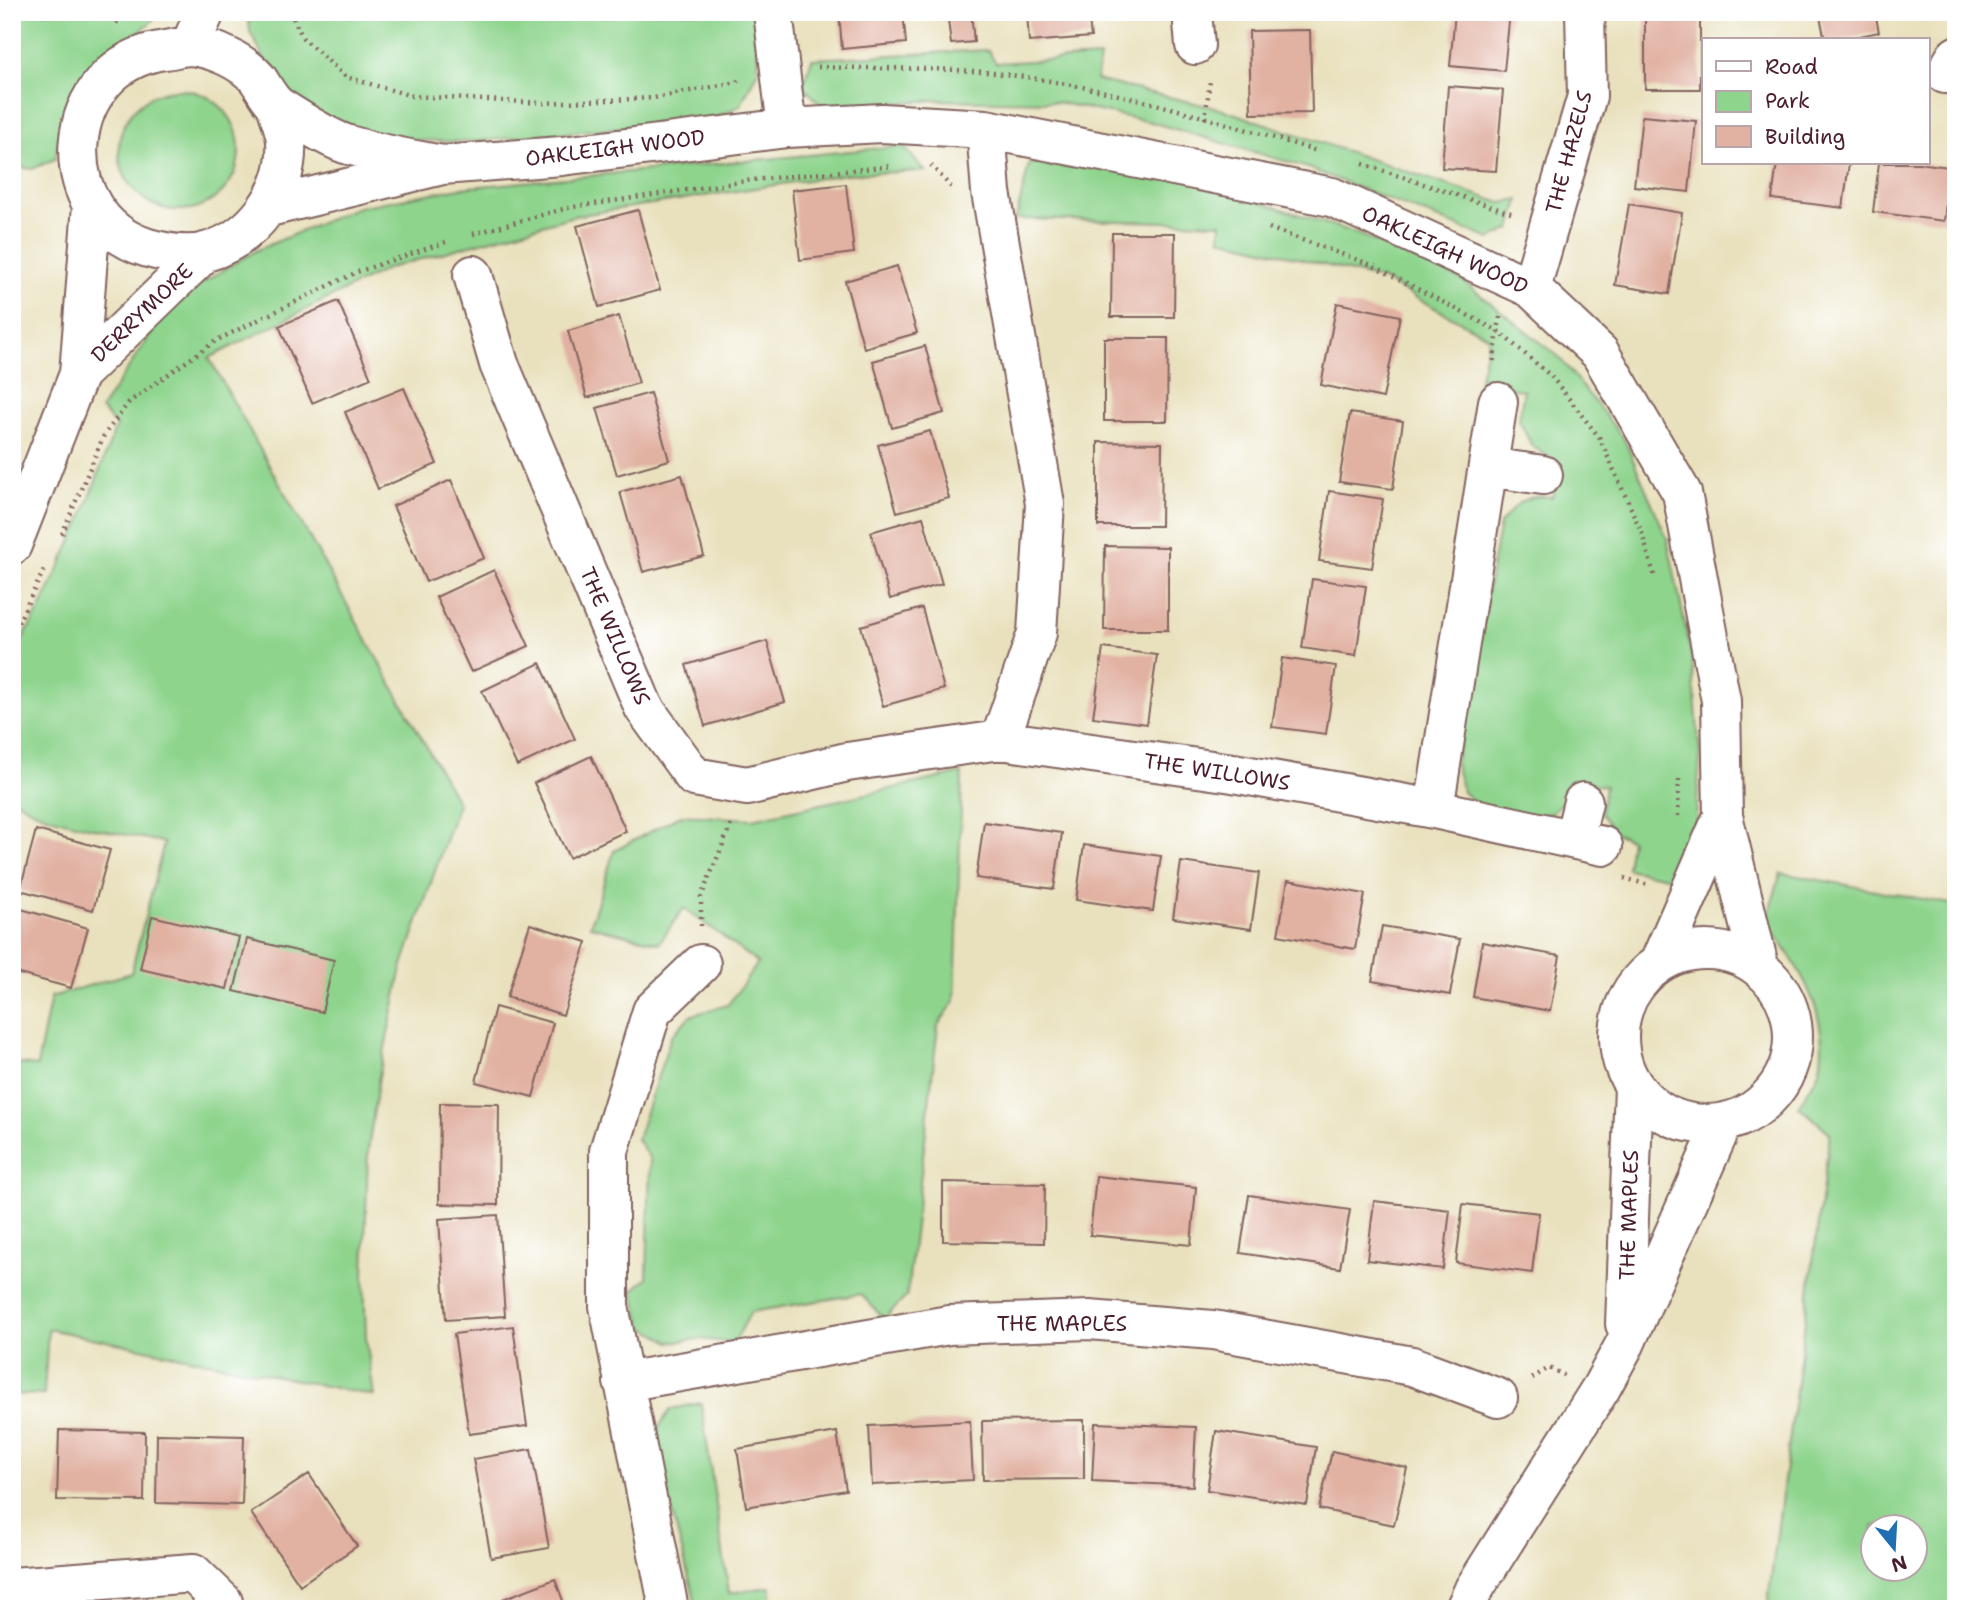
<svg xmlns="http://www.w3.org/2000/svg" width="1968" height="1621" font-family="'Shantell Sans',sans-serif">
<rect width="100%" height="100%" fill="#fff"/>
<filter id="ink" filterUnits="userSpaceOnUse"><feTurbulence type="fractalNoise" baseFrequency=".0143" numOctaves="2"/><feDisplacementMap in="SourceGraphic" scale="14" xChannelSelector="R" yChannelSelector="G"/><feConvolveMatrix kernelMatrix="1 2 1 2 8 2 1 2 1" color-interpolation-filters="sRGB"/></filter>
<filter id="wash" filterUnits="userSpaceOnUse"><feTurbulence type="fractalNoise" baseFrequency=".00686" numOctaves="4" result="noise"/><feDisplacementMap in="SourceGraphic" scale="28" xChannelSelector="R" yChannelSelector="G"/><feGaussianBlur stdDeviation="1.57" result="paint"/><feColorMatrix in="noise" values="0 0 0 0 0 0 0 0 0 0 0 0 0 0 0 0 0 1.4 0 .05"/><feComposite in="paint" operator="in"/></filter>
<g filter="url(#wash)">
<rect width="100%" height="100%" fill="#e9e1be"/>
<path fill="#8ed48d" stroke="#6c7a5c" stroke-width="2" fill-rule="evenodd" d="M12 12H157L153 20 125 45 92 68 65 105 55 159 32 169 12 166Z
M248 12H756L758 70 740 106 712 119 468 142 388 139 336 124 280 88 250 32Z
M988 50 996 63 1100 57 1096 80 1224 110 1501 203 1519 200 1511 229 1490 239 1305 167 1151 122 1056 102 936 100 846 107 822 106 803 86 812 59Z
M119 150a60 60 0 1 1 120 0a60 60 0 1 1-120 0Z
M903 146 925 171 846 174 574 216 389 268 209 358 458 803 402 968 379 1076 368 1150 364 1275 366 1338 374 1396 48 1329 44 1395 12 1394V1063L37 1066 51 997 131 973 164 843C129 833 31 823 12 795V656L39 611 81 521 116 426 101 409 173 301 255 251 358 207 460 188Z
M1065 156 1172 173 1355 233 1459 278 1559 357 1624 439 1667 538 1692 658 1700 757 1695 834 1677 879 1627 869 1631 840 1614 833 1601 813 1605 786 1568 782 1566 799 1551 813 1534 818 1483 810 1463 792 1455 764 1500 524C1517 503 1523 494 1552 497L1561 465 1532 446 1519 420 1524 390 1478 386 1489 337 1383 280 1220 238 1221 223 1016 219 1029 164Z
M962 773 955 1001 938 1025 907 1296 884 1319 861 1294 751 1312 734 1343 700 1339 670 1342 642 1326 633 1290 647 1278 650 1159 637 1139 671 1037 690 1016 728 1005 758 963 684 908 659 943 590 926 614 851 681 815 753 819Z
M1781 873 1956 905V1609H1767L1830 1133 1799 1106C1806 1093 1820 1076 1821 1062 1828 1009 1796 962 1766 922ZM1874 1526H1916V1568H1874Z
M701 1403 729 1593 770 1587 773 1609H697L658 1457 656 1431 671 1409Z"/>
<g id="blocks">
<path fill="#e1b1a2" d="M839 12H903L906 43 842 49Z
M947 12H971L974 42 951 44Z
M1027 12H1088L1091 37 1029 42Z
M1455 12H1510L1504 71 1450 66Z
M1645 12H1700V89H1645Z
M1819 12H1875L1879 32 1841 40H1825Z
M1310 30 1312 113 1251 114 1249 31Z
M1448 86 1503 90 1496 171 1442 168Z
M1642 116 1696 121 1689 192 1634 186Z
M1777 163H1849L1843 208 1772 199Z
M1879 163H1918L1950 167 1944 221 1873 212Z
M846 184 854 253 800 260 792 190Z
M1629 204 1682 213 1669 294 1615 285Z
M638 210 660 290 599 307 577 226Z
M1112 233H1175L1174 317H1111Z
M897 266 917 333 864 348 845 281Z
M338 301 371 378 312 403 279 326Z
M1337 303 1400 316 1383 398 1321 385Z
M619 316 639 383 587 398 568 331Z
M1104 338H1168L1167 421H1104Z
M925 346 944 413 892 428 873 361Z
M404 388 437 464 378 489 345 412Z
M650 393 669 460 617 475 597 408Z
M1350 413 1403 421 1393 489 1339 482Z
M930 431 949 498 897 512 878 445Z
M1098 442 1162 443 1161 526H1098Z
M682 475 704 556 643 572 620 492Z
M451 480 484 558 426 582 393 506Z
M1329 491 1383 499 1372 568 1319 561Z
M923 517 942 584 890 599 871 532Z
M1105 546 1168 547V630H1104Z
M494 570 529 646 471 672 436 597Z
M1312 579 1366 586 1356 656 1302 648Z
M922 608 944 689 883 706 861 626Z
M767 641 785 702 705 726 686 665Z
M1103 648 1157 655 1147 724 1093 717Z
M1282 658 1336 666 1326 734 1272 727Z
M540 663 575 739 517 766 482 691Z
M591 756 626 831 569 858 534 783Z
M984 822 1062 833 1054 889 976 878Z
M36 830 110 850 93 910 20 890Z
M1084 845 1161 856 1153 911 1076 900Z
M1181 862 1259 873 1251 929 1173 918Z
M1288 880 1365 894 1355 949 1278 935Z
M14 907 88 928 71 988 12 972Z
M152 916 239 937 227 989 140 969Z
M530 924 587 942 563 1015 507 997Z
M1382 926 1460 939 1450 995 1372 981Z
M247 939 334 960 322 1012 234 991Z
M1482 942 1560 956 1550 1011 1473 997Z
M495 1007 553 1023 533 1097 476 1082Z
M440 1103 499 1104 498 1205 439 1204Z
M1096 1176 1196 1187 1191 1245 1090 1235Z
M943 1182 1045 1184 1044 1243 943 1241Z
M1249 1195 1350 1210 1340 1268 1240 1253Z
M1374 1201 1450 1210 1443 1269 1367 1260Z
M1463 1204 1539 1213 1532 1273 1456 1263Z
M498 1215 505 1316 446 1320 439 1219Z
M513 1326 527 1426 469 1434 454 1334Z
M1084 1420V1479L983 1480 982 1421Z
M970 1421 973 1480 872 1485 869 1426Z
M1095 1423 1196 1427 1193 1486 1092 1481Z
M59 1430 145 1432 144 1501 57 1500Z
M1216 1431 1316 1447 1307 1505 1207 1490Z
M837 1432 846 1490 746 1507 737 1449Z
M157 1434 244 1436 242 1505 156 1503Z
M531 1449 549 1548 491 1558 473 1459Z
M1332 1451 1407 1468 1394 1525 1319 1509Z
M309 1474 357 1546 300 1585 251 1513Z
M555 1579 566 1609H503L500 1600Z"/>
</g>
</g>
<g filter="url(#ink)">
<use href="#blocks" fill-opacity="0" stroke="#82635e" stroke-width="2"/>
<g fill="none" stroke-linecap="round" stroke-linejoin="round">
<g stroke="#82635e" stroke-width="42">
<path id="minor" d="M1192 12 1195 45
M190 46 205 12
M1945 74 1956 56
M276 105C279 116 285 129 286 141 289 191 254 238 206 252 187 257 166 253 148 248 48 218 57 65 165 50 173 49 183 46 191 46 213 48 242 61 257 78 264 87 269 100 279 107 296 118 330 140 349 145 379 154 411 159 442 165
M787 128 882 123 986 129 1332 197 1531 288 1600 353 1682 493 1721 701 1723 816 1759 966
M986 129 991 192 1045 504 1037 633 1000 740
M269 207 442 165 562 156 787 128 773 12
M473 275 499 364 644 708 694 777 747 786 847 762 1000 740 1233 773 1434 809 1603 846
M1531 288 1587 96 1585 12
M79 374 205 252
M1488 467 1543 475
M12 545 79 374 92 205
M1434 809 1498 402
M1574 839 1583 802
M1619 1037a87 87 0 1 1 174 0a87 87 0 1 1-174 0Z
M1659 963 1723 816
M1625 1324 1634 1086
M623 1382 949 1325 1089 1320 1213 1330 1412 1366 1498 1398
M12 1587 193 1573 223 1602 211 1609
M669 1609 609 1306V1151L652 1011 701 964
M1465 1609 1474 1589 1601 1388 1625 1344 1723 1123"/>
</g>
<path stroke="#82635e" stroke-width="4.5" stroke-dasharray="2 5" stroke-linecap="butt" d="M290 12 303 38 346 77 412 96 543 103 654 98 737 82 741 77
M116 23 128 12
M818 67C873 69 929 67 984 72 1097 83 1209 118 1317 151
M1205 119 1210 81
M1363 164 1514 214
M931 165 951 187
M1269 228 1372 265 1498 331 1493 365
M473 234 567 208 753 180 892 166
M1500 317 1498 331 1551 376 1599 437 1642 533 1655 578
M62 534 104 435 129 402 217 340 357 272 449 241
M12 635 44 570
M1678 816 1679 776
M1624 878 1649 885
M701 926V897L732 822
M1532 1378 1549 1368 1564 1375"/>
<use href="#minor" stroke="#fff" stroke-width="38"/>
</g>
</g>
<g text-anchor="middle" stroke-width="5" stroke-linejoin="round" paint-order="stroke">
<g font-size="21" fill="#4a1f2b" stroke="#fff">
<text transform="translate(615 148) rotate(-7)" y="7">OAKLEIGH WOOD</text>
<text transform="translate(1569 152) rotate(-75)" y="7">THE HAZELS</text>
<text transform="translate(1445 250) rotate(25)" y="7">OAKLEIGH WOOD</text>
<text transform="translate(142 313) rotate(-44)" y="7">DERRYMORE</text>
<text transform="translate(615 636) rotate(67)" y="7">THE WILLOWS</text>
<text transform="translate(1217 772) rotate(9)" y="7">THE WILLOWS</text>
<text transform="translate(1629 1215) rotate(-88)" y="7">THE MAPLES</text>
<text x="1062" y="1331">THE MAPLES</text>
</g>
</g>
<rect width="1968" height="1621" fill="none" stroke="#fff" stroke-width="42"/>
<rect x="1702" y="38" width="228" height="126" fill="#ffffff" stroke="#b7a5aa" stroke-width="2"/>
<rect x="1716" y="61" width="35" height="10" fill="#ffffff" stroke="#b7a5aa" stroke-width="2"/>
<text x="1765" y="74" font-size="21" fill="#4a1f2b">Road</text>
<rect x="1716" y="91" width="35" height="21" fill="#8ed48d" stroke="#b7a5aa" stroke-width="2"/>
<text x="1765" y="108" font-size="21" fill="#4a1f2b">Park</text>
<rect x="1716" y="126" width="35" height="21" fill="#e1b1a2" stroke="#b7a5aa" stroke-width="2"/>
<text x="1765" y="144" font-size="21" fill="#4a1f2b">Building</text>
<g transform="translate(1894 1548) rotate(162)"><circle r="33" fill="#ffffff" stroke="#b7a5aa" stroke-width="2"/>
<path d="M0-5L12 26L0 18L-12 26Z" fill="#1f6fb2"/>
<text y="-10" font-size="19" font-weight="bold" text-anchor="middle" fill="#4a1f2b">N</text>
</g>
</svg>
